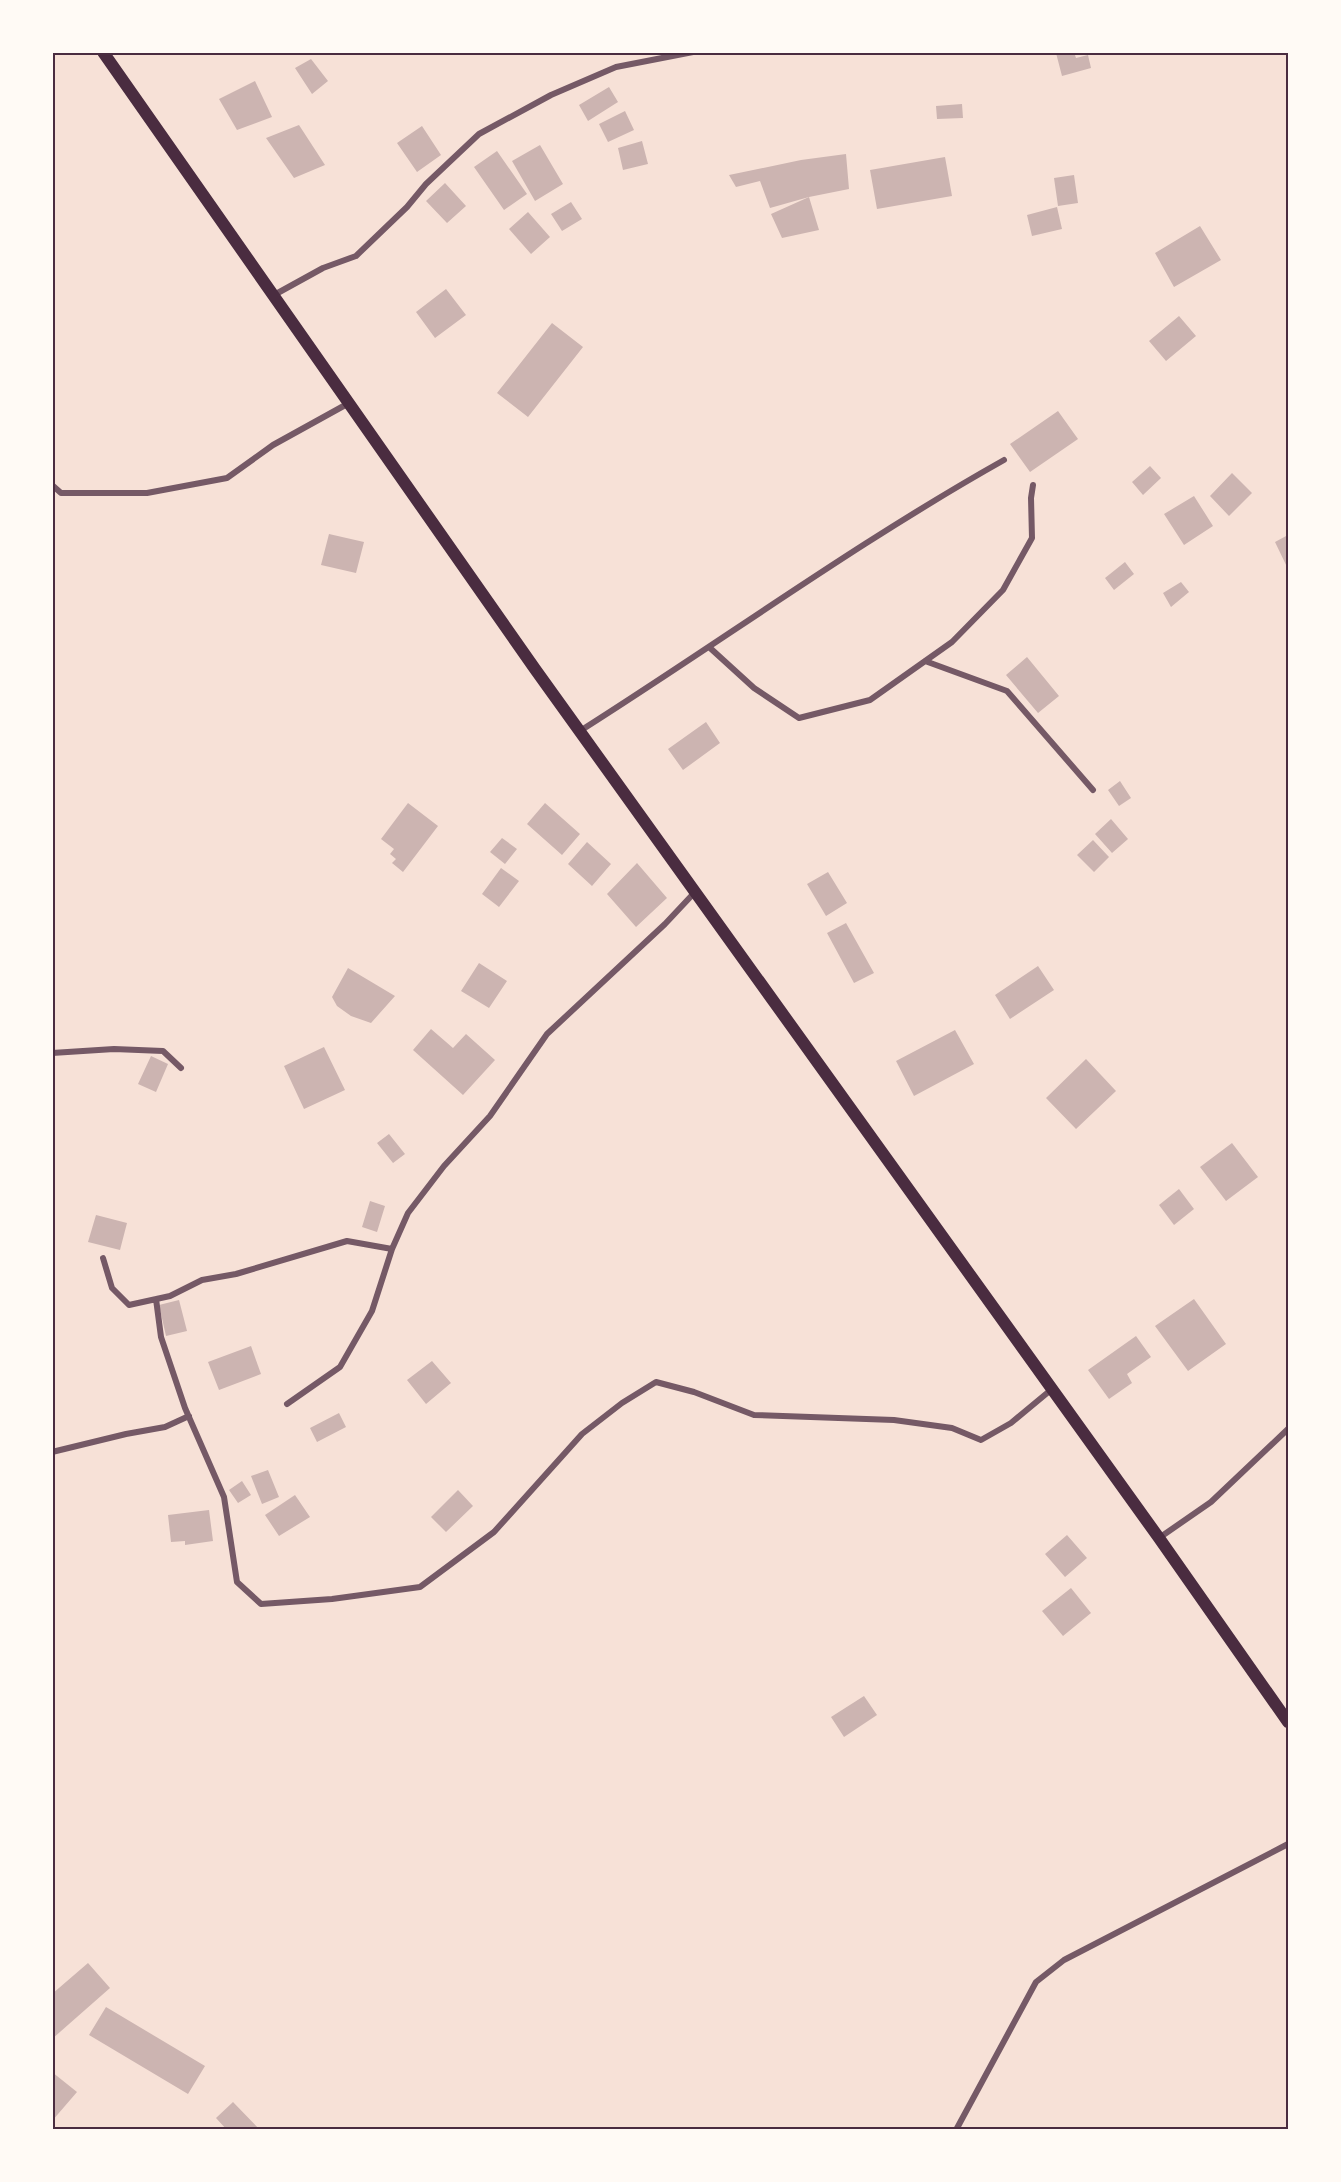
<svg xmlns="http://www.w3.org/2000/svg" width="1341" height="2182" font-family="Raleway,sans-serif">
<rect width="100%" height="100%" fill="#f7e1d7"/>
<path fill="#ccb4b1" d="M1059 52H1074L1076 58 1088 55 1091 68 1062 76 1056 53Z
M311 59 328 81 312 94 295 68Z
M255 81 272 117 237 130 219 99Z
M609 87 618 102 588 121 579 105Z
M962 104 963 118 937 119 936 106Z
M625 111 634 130 608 142 599 124Z
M299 125 325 165 294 178 266 138Z
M422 126 441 155 417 172 397 143Z
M642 141 648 164 623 170 618 148Z
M540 145 563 184 535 201 512 161Z
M497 151 527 194 504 210 474 167Z
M846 154 849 189 809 197 770 208 760 181 736 187 729 175 801 160Z
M945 157 952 196 877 209 870 170Z
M1074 175 1078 203 1058 206 1054 178Z
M445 183 466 206 447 223 426 201Z
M809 197 819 230 782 238 771 214Z
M571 202 582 219 562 231 551 214Z
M1057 207 1062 229 1032 236 1027 215Z
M528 212 550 237 531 254 509 229Z
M1200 226 1221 260 1174 287 1155 253Z
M446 289 466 315 435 338 416 312Z
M1179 316 1196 336 1166 361 1149 341Z
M552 323 583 347 528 417 497 393Z
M1058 411 1078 439 1030 472 1010 444Z
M1150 466 1161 478 1143 495 1132 482Z
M1232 473 1252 493 1229 516 1210 496Z
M1194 496 1213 526 1184 545 1164 514Z
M329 534 364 542 356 573 321 565Z
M1288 535V569L1275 542Z
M1125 562 1134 574 1114 590 1105 578Z
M1181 582 1189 592 1171 607 1163 593Z
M1027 657 1059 696 1038 713 1006 675Z
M706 722 720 743 683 770 668 749Z
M1120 781 1131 798 1119 806 1108 790Z
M408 803 438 826 403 872 392 863 396 859 390 854 394 849 381 839Z
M545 803 580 834 562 855 527 824Z
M1111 819 1128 839 1112 853 1095 834Z
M502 838 517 849 505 864 490 852Z
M1093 840 1109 857 1094 872 1077 855Z
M587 842 611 864 592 886 568 864Z
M637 863 667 898 636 927 607 894Z
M501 868 519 881 499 907 482 894Z
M828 872 847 903 826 916 807 884Z
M846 923 874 973 854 983 827 933Z
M479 963 507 981 489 1008 461 991Z
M1038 966 1054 990 1010 1019 995 995Z
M348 968 395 996 371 1023 351 1016 337 1006 332 997Z
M431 1029 453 1048 466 1034 495 1060 463 1095 413 1050Z
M955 1030 974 1064 914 1096 896 1061Z
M324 1047 345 1090 304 1109 284 1066Z
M151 1056 168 1064 156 1092 138 1084Z
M1086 1059 1116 1091 1076 1129 1046 1098Z
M389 1134 405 1154 393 1163 377 1143Z
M1232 1143 1258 1177 1226 1201 1200 1167Z
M1179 1189 1194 1209 1174 1225 1159 1205Z
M370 1201 385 1206 377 1232 362 1227Z
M96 1215 127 1223 120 1250 88 1242Z
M1194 1299 1226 1344 1188 1371 1155 1326Z
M179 1300 187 1331 166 1336 159 1305Z
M1136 1336 1151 1357 1127 1374 1132 1383 1109 1399 1088 1370Z
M251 1346 261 1374 219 1390 208 1362Z
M432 1361 451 1383 426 1404 407 1380Z
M339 1413 346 1427 317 1442 310 1428Z
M268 1470 279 1497 262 1504 251 1476Z
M242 1481 251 1495 238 1503 229 1490Z
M458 1490 473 1506 446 1532 431 1517Z
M295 1495 310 1517 279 1536 265 1515Z
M209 1510 213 1541 185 1545V1541L171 1542 168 1515Z
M1067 1535 1087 1558 1065 1577 1045 1554Z
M1071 1588 1091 1613 1063 1636 1042 1611Z
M864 1696 877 1715 844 1737 831 1717Z
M88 1963 110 1988 52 2039V1994Z
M106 2007 205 2066 188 2094 89 2035Z
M52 2072 77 2092 52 2121Z
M233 2102 260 2130H227L216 2118Z"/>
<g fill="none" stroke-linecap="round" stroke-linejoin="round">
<path stroke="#755966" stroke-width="6" d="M274 295 323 268 356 256 407 207 426 184 479 134 551 95 616 67 693 52
M52 485 61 493H147L227 478 273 445 349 403
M709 647 754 688 799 718 870 700 952 642 1003 590 1032 538 1031 498 1033 485
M925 661 1007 691 1093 790
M580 731C722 641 858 542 1004 460
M52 1053 114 1049 163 1051 181 1068
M103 1258 112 1288 129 1305 170 1296 202 1280 236 1274 347 1241 392 1249
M156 1299 161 1337 185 1408 224 1497 237 1582 261 1604 332 1599 420 1587 494 1532 582 1434 622 1403 656 1382 694 1392 754 1415 894 1420 952 1428 981 1440 1011 1423 1052 1389
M287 1404 340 1367 372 1311 392 1249 408 1213 444 1166 490 1116 547 1034 665 924 695 892
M52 1452 126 1434 165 1427 189 1416
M1159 1538 1211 1502 1288 1429
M956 2130 1036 1982 1064 1960 1288 1844"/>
<path stroke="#4a2c40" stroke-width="12" d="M103 52 535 669 1159 1538 1288 1722"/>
</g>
<rect width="1341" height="2182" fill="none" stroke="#fffaf5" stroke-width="108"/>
<rect x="54" y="54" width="1233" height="2074" fill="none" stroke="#4a2c40" stroke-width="2"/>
</svg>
